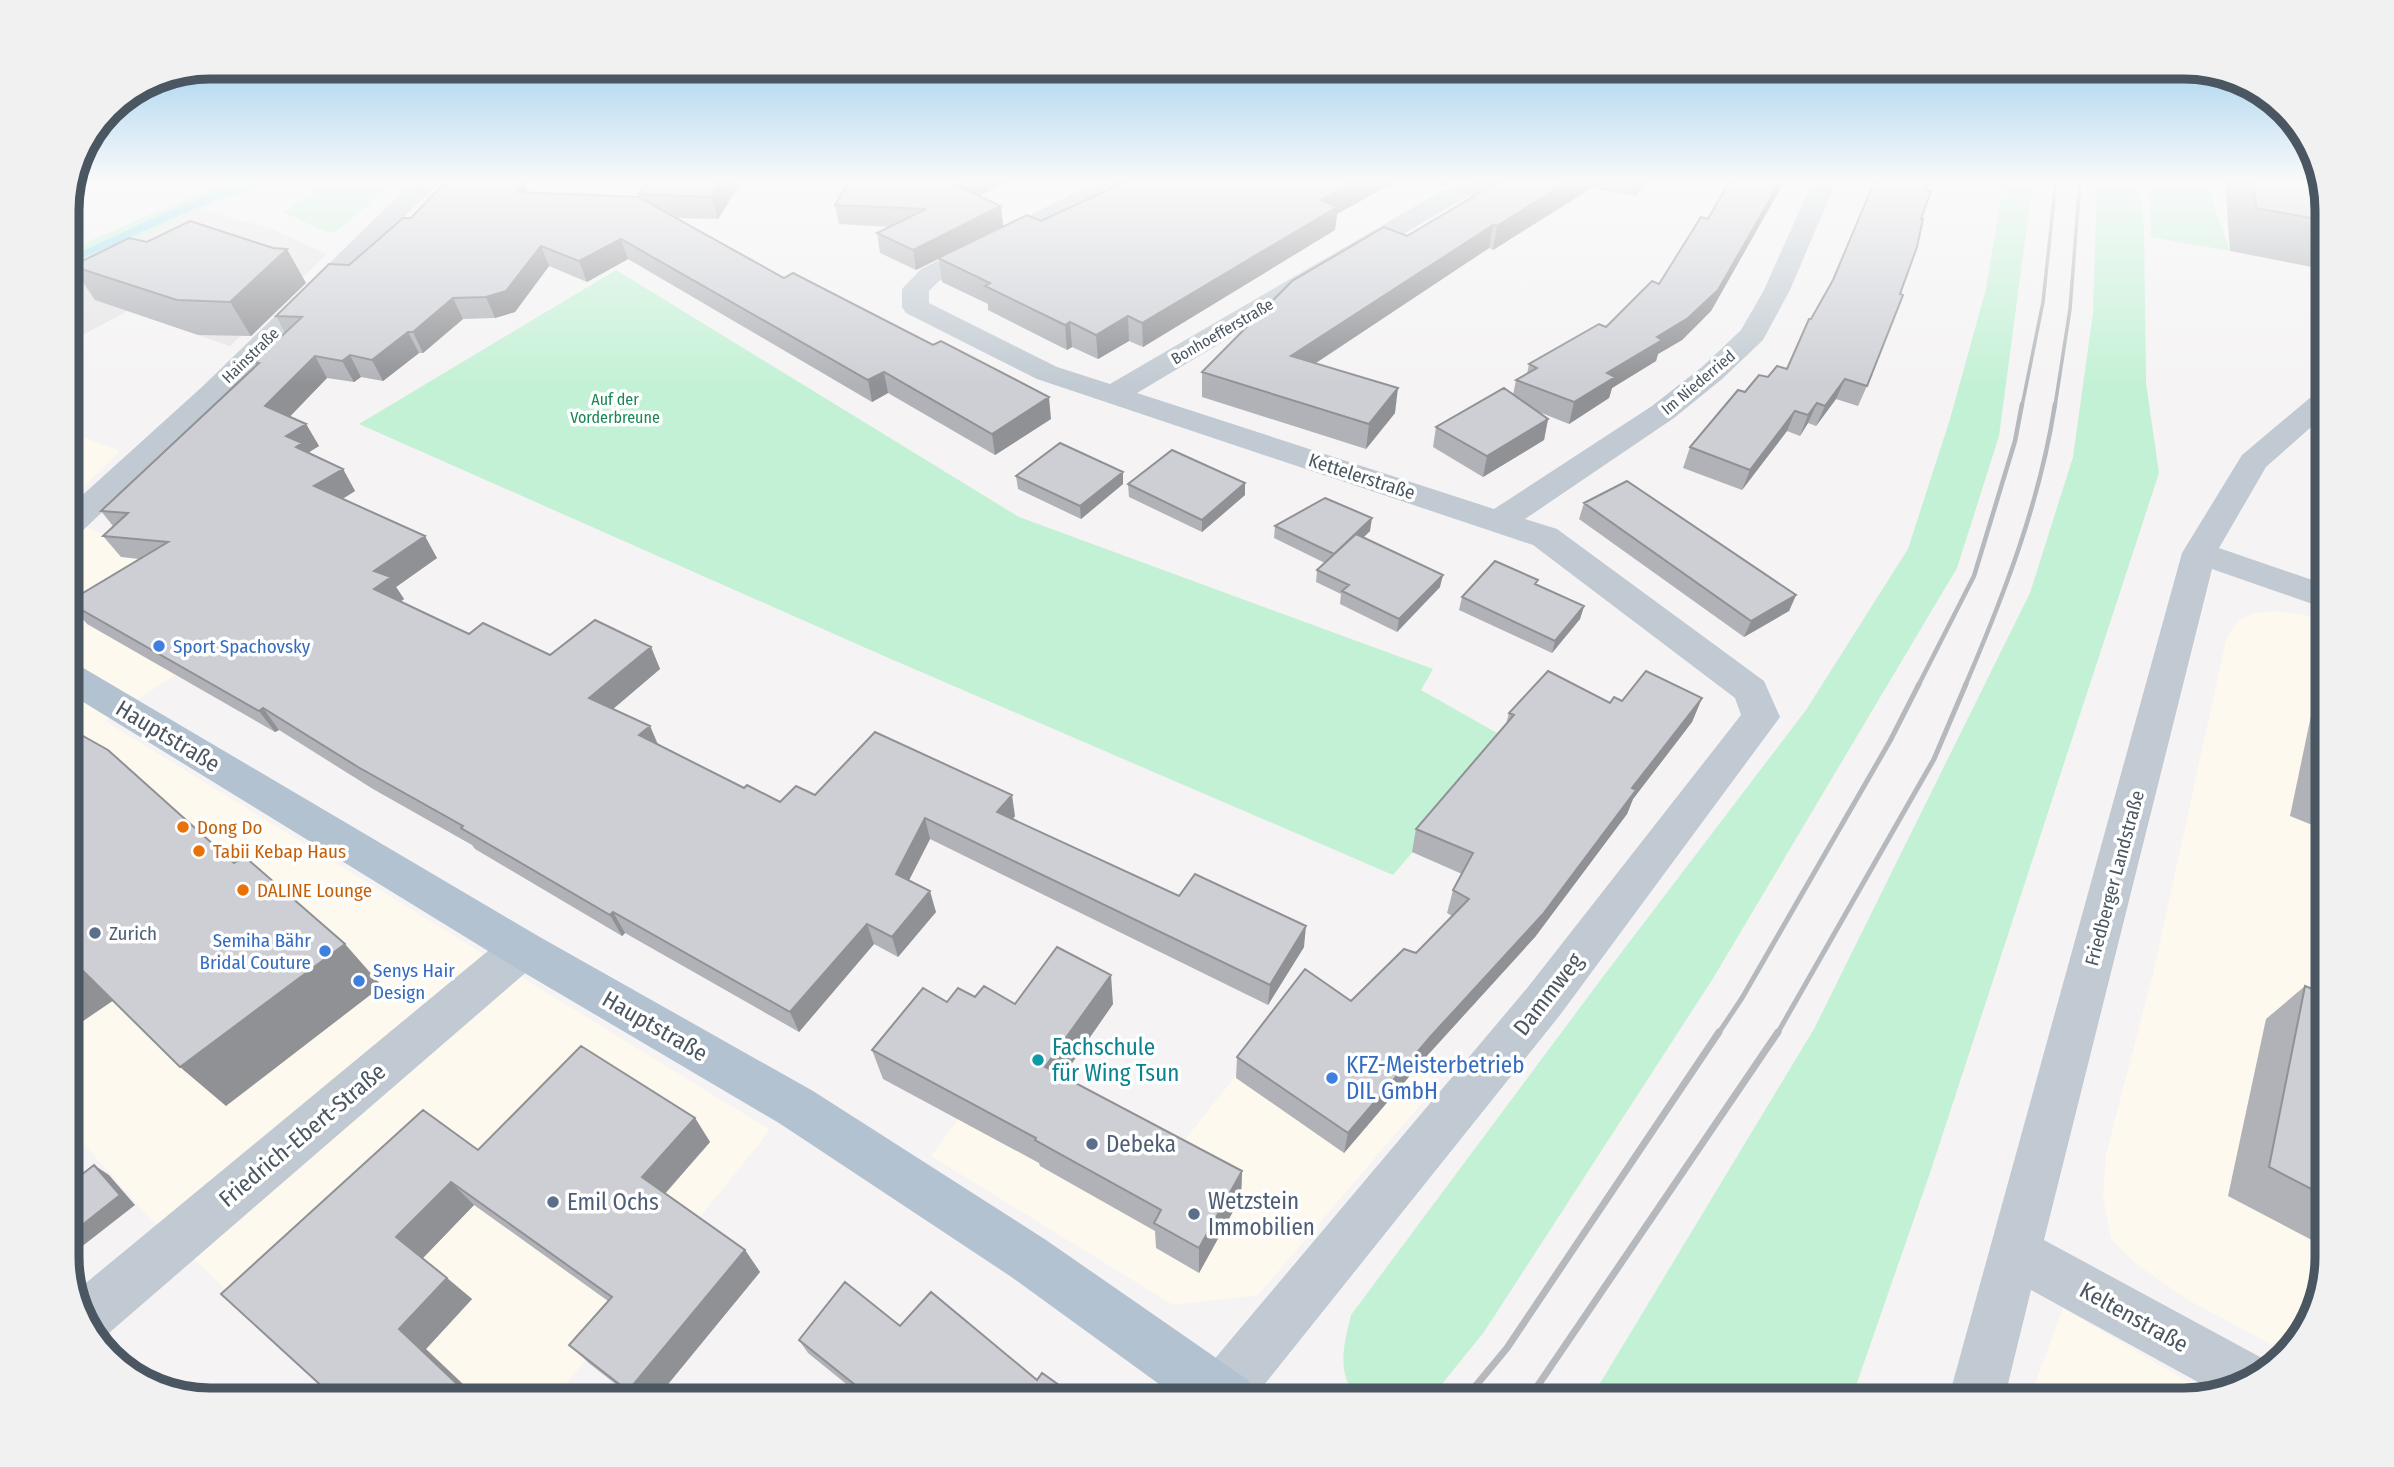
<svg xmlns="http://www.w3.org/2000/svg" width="2394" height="1467" font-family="'Fira Sans Condensed',sans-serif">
<rect width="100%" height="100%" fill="#f5f3f3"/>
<path fill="#fdf9ef" d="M67 431 120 451 67 503Z
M67 518 273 611 105 721 770 1130 553 1400H344L148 1216 67 1125Z
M2278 611 2327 619V1258L2308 1329 2285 1352 2190 1301 2136 1264 2111 1239 2103 1196 2106 1154 2153 974 2226 640 2238 620 2255 613Z
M1303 991 1439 1083 1258 1295 1173 1305 931 1156 1021 1033 1113 1004 1055 1088 1169 1160Z
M2063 1308 2209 1394 2185 1400H2029Z"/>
<path fill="#e6e4e5" d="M200 209 269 228 327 254 230 346 128 311 67 343V270Z"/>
<path fill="#c3f1d5" d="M229 180H256L213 193 67 258V251Z
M279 180H290L221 200 67 270V265L219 198Z
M325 180H397L336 232 329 233 284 213Z
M2004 180H2033L1999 436 1957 568 1712 980 1484 1332 1429 1400H1362C1334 1379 1344 1344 1351 1315L1605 974 1806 710 1908 549 1950 419 1986 289Z
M2097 180H2138L2144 227 2146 383 2159 473 1930 1173 1851 1400H1590L1814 1029 2030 593 2073 457 2093 313Z
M2149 180H2173L2207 186 2230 251 2151 237Z
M616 270 1019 517 1433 669 1421 690 1504 737 1469 786 1393 875 884 656 359 424Z"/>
<path fill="#90daee" d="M256 180H279L219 198 67 265V258C129 231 190 197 256 180Z"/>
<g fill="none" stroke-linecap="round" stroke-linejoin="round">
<path fill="#c1cad2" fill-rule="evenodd" d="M415 180H441L223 398 79 534 67 538V509L203 386Z
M1101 180H1133L1129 185 939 281 929 291V303L1057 367 1110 384 1460 180H1490L1486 185 1137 393 1494 509 1652 406 1702 367 1741 330 1764 290 1813 180H1837L1790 290 1763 340 1722 379 1674 418 1525 519 1557 529 1764 681 1780 717 1560 1015 1252 1400H1195L1193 1395 1201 1375 1528 987 1741 715 1735 698 1533 545 1037 379 906 313 902 307V289L921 269Z
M2327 389V413L2266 467 2219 548 2327 585V609L2212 569 2044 1240 2273 1364 2256 1381 2216 1392 2031 1290 2004 1400H1948L2182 553 2242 455 2317 392Z
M522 930 538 936 544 949 538 962 102 1339 98 1341 86 1329 75 1292 506 936Z"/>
<path fill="#b3c2d1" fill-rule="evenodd" d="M67 662 80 666 538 936 813 1091 1046 1240 1248 1380 1256 1400H1181L1010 1276 779 1123 506 962 67 692Z"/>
<path stroke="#b5b8bd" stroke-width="3.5" d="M2022 406 2043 302 2056 180
M2055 406 2070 309 2080 180"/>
<path stroke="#b5b8bd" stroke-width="4.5" d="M1918 686 1974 576 2015 441 2022 404
M1965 686C2004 595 2040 502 2055 404"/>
<path stroke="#b5b8bd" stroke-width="5" d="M1718 1034 1742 998 1890 741 1919 684
M1777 1034 1934 759 1966 684"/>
<path stroke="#b5b8bd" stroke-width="7" d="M1464 1400 1507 1348 1719 1032
M1528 1400 1778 1032"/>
</g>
<path fill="#b0b2b7" d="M648 180H742L718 219 675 218 784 278 1051 419 995 455 888 393 872 402 628 259 587 282 549 266 515 312 495 318 463 319 423 353H419L383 381 361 377 354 382 327 378 289 417 306 424 319 446 308 452 343 469 355 491 342 499 437 558 396 587 404 599 400 602 469 634 550 655 651 647 660 669 613 709 650 726 658 744 744 788 780 802 815 795 1015 816 1013 819 1179 896 1304 947 1268 1005 930 839 909 880 936 912 898 957 874 944 799 1032 625 933 622 936 475 849 472 845 373 789 279 730 275 732 87 624 68 602 139 559 121 557 103 536 113 526 101 511 256 365 254 362 285 333 276 316 349 265 411 218 525 184 528 192 640 198 638 194Z
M849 180H1012L979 196 1001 206 1003 226 949 253 1041 221 1129 180H1398L1337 214 1335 230 1143 347 1129 341 1098 359 1072 347 1067 350 988 310V304L942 282 939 259 916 270 880 253 877 233 890 227 839 224 835 205Z
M1428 180H1455L1443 187Z
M1473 180H1650L1635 196 1592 188 1586 191 1493 250 1489 248 1316 363 1395 413 1366 449 1202 397V372L1407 236 1470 197Z
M1874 180H1929L1867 386 1858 406 1836 399 1816 426 1808 423 1800 436 1787 431 1742 490 1683 468 1690 447 1745 392 1768 377 1787 369 1811 319 1833 280 1870 193Z
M2225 180H2321L2327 201V270L2230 251Z
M1779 191 1711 311 1682 340 1658 354 1656 361 1612 388 1609 398 1569 424 1539 412 1548 419 1544 440 1483 477 1433 447 1436 427 1513 395 1516 380 1527 374 1529 364 1606 327 1659 284 1708 219Z
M72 266 306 283 251 336 198 335 95 300Z
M1123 472V484L1081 519 1018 489 1016 476Z
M1245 483V495L1202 532 1129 497 1128 484Z
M1584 503 1796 595 1789 611 1744 637 1579 519Z
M1275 526 1370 531 1363 538 1440 587 1397 632 1340 604 1341 594 1316 582 1317 570 1325 563 1274 538Z
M1537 585 1584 606 1580 619 1552 653 1459 610 1462 597Z
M2327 643V831L2290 816 2326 644Z
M1702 698 1692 722 1633 799 1627 814 1535 937 1425 1058 1344 1153 1236 1078 1237 1057 1351 1001 1416 953 1452 916 1447 913 1453 890 1462 874 1412 852 1416 829 1506 724 1509 713 1610 703 1622 701Z
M2305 986 2327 995V1248L2228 1196 2266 1019Z
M975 997 1015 1004H1113L1063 1076 1242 1171 1241 1197 1199 1273 1156 1248 1155 1231 1040 1166 1039 1163 883 1079 872 1050 947 1002Z
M695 1118 710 1142 665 1194 745 1250 760 1272 655 1400H636L590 1364 569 1345 608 1301 474 1205 423 1258 472 1299 426 1349 221 1294 478 1150Z
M900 1326 1037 1380 1080 1400H866L808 1353 799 1340Z"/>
<path fill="#909195" d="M72 180H95L68 195Z
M504 180H528L525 184 532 202 517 194Z
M722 180H742L718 219 711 197Z
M968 180H1012L959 205 957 186Z
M1358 180H1398L1337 214 1335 230 1143 347 1142 323 1321 200Z
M1444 180H1455L1443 187Z
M1570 180H1594L1592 188 1493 250 1497 226Z
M1639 180H1650L1635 196Z
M1781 180H1783L1779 191 1711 311 1682 340 1658 354 1656 361 1612 388 1609 398 1569 424 1574 402 1607 373 1657 337Z
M1001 206 1003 226 916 270 913 250Z
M1493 225 1489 248 1290 380 1291 356Z
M621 239 628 259 587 282 579 261Z
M541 246 549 266 515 312 495 318 486 297Z
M287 249 306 283 251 336 230 302Z
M453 298 463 319 423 353 413 332Z
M1128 316 1129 341 1098 359 1096 335Z
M1070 322 1072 347 1067 350 1065 325Z
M408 332 419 353 383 381 372 360Z
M350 355 361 377 354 382 342 361Z
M315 356 327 378 279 428 265 406Z
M884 372 888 393 872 402 868 380Z
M1845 379 1836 399 1816 426 1825 406Z
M1398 388 1395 413 1366 449 1369 424Z
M1049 397 1051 419 995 455 992 434Z
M1817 403 1808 423 1800 436 1808 415Z
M1795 411 1787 431 1742 490 1750 470Z
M1548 419 1544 440 1483 477 1487 456Z
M306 424 319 446 308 453 309 468 286 436Z
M343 469 355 491 328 508 314 486Z
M1123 472V484L1081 519 1080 506Z
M1245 483V495L1202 532V520Z
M1372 518 1370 531 1333 566 1334 554Z
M425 536 437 558 396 587 404 599 387 611 374 589V571Z
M1443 575 1440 587 1397 632 1399 619Z
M1796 595 1789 611 1744 637 1751 621Z
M1584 606 1580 619 1552 653 1555 641Z
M651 647 660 669 600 720 589 698Z
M1702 698 1692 722 1633 799 1627 814 1535 937 1425 1058 1344 1153 1348 1133 1632 788Z
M263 708 279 730 275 732 259 711Z
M650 726 659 748 639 735Z
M1012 795 1015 816 1001 833 997 812Z
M925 818 930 839 902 894 896 874Z
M930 891 936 912 898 957 892 937Z
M613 912 625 933 622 936 610 915Z
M867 924 874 944 799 1032 790 1012Z
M1306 926 1304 947 1268 1005 1270 985Z
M345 944 382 986 226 1106 180 1067Z
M68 956 117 998 67 1032V957Z
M1111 975 1113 1004 1050 1095 1045 1067Z
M695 1118 710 1142 659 1200 642 1177Z
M94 1165 109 1175 135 1205 71 1255 67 1252V1237Z
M1242 1171 1241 1197 1199 1273V1248Z
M451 1182 474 1205 422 1259 396 1237Z
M745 1250 760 1272 655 1400H637L628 1391Z
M447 1278 472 1299 426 1349 481 1401H475L399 1329Z"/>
<path fill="#cdcfd5" stroke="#909195" stroke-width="2" d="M447 180H504L503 181 524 182 516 192 638 197 784 278 793 273 933 345 941 341 1049 397 992 434 884 372 868 380 621 239 579 261 541 246 506 291 486 297 453 298 413 332H408L372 360 350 355 342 361 315 356 265 406 306 424 286 436 302 443 296 447 343 469 314 486 425 536 374 571 391 577 374 589 469 634 483 623 550 655 595 620 651 647 589 698 650 726 639 735 744 788 747 785 780 802 796 786 815 795 875 732 1012 795 997 812 1179 896 1195 874 1306 926 1270 985 925 818 896 874 930 891 892 937 867 924 790 1012 613 912 610 915 461 828 463 826 358 767 263 708 259 711 68 602 168 542 103 536 128 513 101 511 259 363 254 362 302 317 276 316 329 264 349 265 403 218H411Z
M648 180H722L711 197 638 194Z
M849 180H968L957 186 1001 206 913 250 877 233 926 209 835 205Z
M1129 180H1358L1321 200 1337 207 1142 323 1128 316 1096 335 1070 322 1065 325 985 286 990 283 938 258 1027 215 1041 221Z
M1490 180H1570L1497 226 1493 225 1291 356 1398 388 1369 424 1202 372 1292 281 1384 227 1407 236 1496 183Z
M1730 180H1781L1718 290 1688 318 1657 337 1662 340 1607 373 1615 377 1574 402 1516 380 1537 368 1529 364 1599 324 1606 327 1652 281 1659 284 1701 217 1708 219Z
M1875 180H1929L1926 190 1931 191 1921 219H1923L1917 247 1900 294 1903 295 1867 386 1845 379 1825 406 1817 403 1808 415 1795 411 1750 470 1690 447 1738 390 1745 392 1759 375 1768 377 1777 366 1787 369 1809 319H1811L1833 280Z
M2253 180H2321L2327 201V221L2256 208Z
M190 221 273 248 287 249 230 302 177 300 72 266 129 238 147 242Z
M1504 388 1548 419 1487 456 1436 427Z
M1060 443 1123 472 1080 506 1016 476Z
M1172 450 1245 483 1202 520 1128 484Z
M1627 481 1796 595 1751 621 1584 503Z
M1325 498 1372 518 1334 554 1275 526Z
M1356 534 1443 575 1399 619 1342 591 1349 585 1317 570Z
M1495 561 1538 580 1535 584 1584 606 1555 641 1462 597Z
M1548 671 1610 703 1614 697 1622 701 1646 671 1702 698 1632 788 1636 790 1543 914 1431 1036 1348 1133 1237 1057 1305 969 1351 1001 1404 949 1416 953 1469 899 1453 890 1473 853 1416 829 1514 715 1509 713Z
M67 727 108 750 234 863 244 856 345 944 180 1067 68 956 67 957Z
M2327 768V782L2325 781Z
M1057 947 1111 975 1045 1067 1242 1171 1199 1248 1154 1223 1161 1210 1035 1140 1036 1138 872 1050 923 988 947 1002 958 988 975 997 984 986 1015 1004Z
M2305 986 2327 995V1197L2269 1167Z
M581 1046 695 1118 642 1177 745 1250 628 1391 569 1345 612 1297 451 1182 396 1237 447 1278 399 1329 475 1401H338L221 1294 423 1110 478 1150Z
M94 1165 120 1195 67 1237V1186Z
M845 1282 900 1326 931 1292 1037 1380 1042 1373 1080 1400H874L799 1340Z"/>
<linearGradient id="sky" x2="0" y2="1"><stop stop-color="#85c3ea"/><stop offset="0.47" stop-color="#fafafa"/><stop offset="1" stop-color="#fafafa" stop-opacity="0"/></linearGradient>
<rect width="2394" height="386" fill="url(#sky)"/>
<g fill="#3f7fe0" stroke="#fff" stroke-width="2.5">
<circle cx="159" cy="646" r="7"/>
<circle cx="325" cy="951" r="7"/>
<circle cx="359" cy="981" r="7"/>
<circle cx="1332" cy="1078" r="7"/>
</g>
<g fill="#e8710a" stroke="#fff" stroke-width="2.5">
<circle cx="183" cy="827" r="7"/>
<circle cx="199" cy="851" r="7"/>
<circle cx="243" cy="890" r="7"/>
</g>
<g fill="#5c6f8a" stroke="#fff" stroke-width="2.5">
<circle cx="95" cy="933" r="7"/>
<circle cx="1092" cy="1144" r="7"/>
<circle cx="553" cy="1202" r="7"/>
<circle cx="1194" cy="1214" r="7"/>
</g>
<circle fill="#0f9aa8" stroke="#fff" stroke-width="2.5" cx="1038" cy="1060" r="7"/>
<g text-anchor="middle" stroke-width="7" stroke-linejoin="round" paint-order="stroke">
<g font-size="16" fill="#4a5661" stroke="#fff">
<text transform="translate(1222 331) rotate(-30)" y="6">Bonhoefferstraße</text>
<text transform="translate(250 355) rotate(-44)" y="6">Hainstraße</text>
<text transform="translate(1698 382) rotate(-40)" y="6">Im Niederried</text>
</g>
<g font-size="16" fill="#17864f" stroke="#fff">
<text x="615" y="405">Auf der<tspan x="615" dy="18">Vorderbreune</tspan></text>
</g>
<g font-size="19" fill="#4a5661" stroke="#fff">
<text transform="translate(1362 476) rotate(18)" y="7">Kettelerstraße</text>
<text transform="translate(2114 878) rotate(-75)" y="7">Friedberger Landstraße</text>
</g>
<g font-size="19" fill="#366cbe" stroke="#fff" text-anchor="start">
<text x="173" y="653">Sport Spachovsky</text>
<text x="311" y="947" text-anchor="end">Semiha Bähr<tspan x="311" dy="22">Bridal Couture</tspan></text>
<text x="373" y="977">Senys Hair<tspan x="373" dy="22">Design</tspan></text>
</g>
<g font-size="19" fill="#c56008" stroke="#fff" text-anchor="start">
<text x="197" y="834">Dong Do</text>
<text x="213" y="858">Tabii Kebap Haus</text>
<text x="257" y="897">DALINE Lounge</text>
</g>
<g font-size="19" fill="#4e5e75" stroke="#fff" text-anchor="start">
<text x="109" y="940">Zurich</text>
</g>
<g font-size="23" fill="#4a5661" stroke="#fff">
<text transform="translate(168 736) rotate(31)" y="8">Hauptstraße</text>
<text transform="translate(1548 994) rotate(-52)" y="8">Dammweg</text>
<text transform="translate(655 1026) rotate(30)" y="8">Hauptstraße</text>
<text transform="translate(302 1135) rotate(-40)" y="8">Friedrich-Ebert-Straße</text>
<text transform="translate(2134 1317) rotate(29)" y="8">Keltenstraße</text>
</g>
<g font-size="23" fill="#0d838f" stroke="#fff" text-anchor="start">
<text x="1052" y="1055">Fachschule<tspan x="1052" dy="26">für Wing Tsun</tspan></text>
</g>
<g font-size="23" fill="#366cbe" stroke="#fff" text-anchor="start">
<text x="1346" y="1073">KFZ-Meisterbetrieb<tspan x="1346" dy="26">DIL GmbH</tspan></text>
</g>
<g font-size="23" fill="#4e5e75" stroke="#fff" text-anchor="start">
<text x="1106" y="1152">Debeka</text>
<text x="1208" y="1209">Wetzstein<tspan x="1208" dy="26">Immobilien</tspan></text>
<text x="567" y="1210">Emil Ochs</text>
</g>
</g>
<path d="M0 0H2394V1467H0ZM210 79H2184A131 131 0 0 1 2315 210V1257A131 131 0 0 1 2184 1388H210A131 131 0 0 1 79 1257V210A131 131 0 0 1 210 79Z" fill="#f1f1f2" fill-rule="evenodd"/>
<path fill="none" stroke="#4a5661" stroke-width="9" d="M210 79H2184A131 131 0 0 1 2315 210V1257A131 131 0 0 1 2184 1388H210A131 131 0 0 1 79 1257V210A131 131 0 0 1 210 79Z"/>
</svg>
